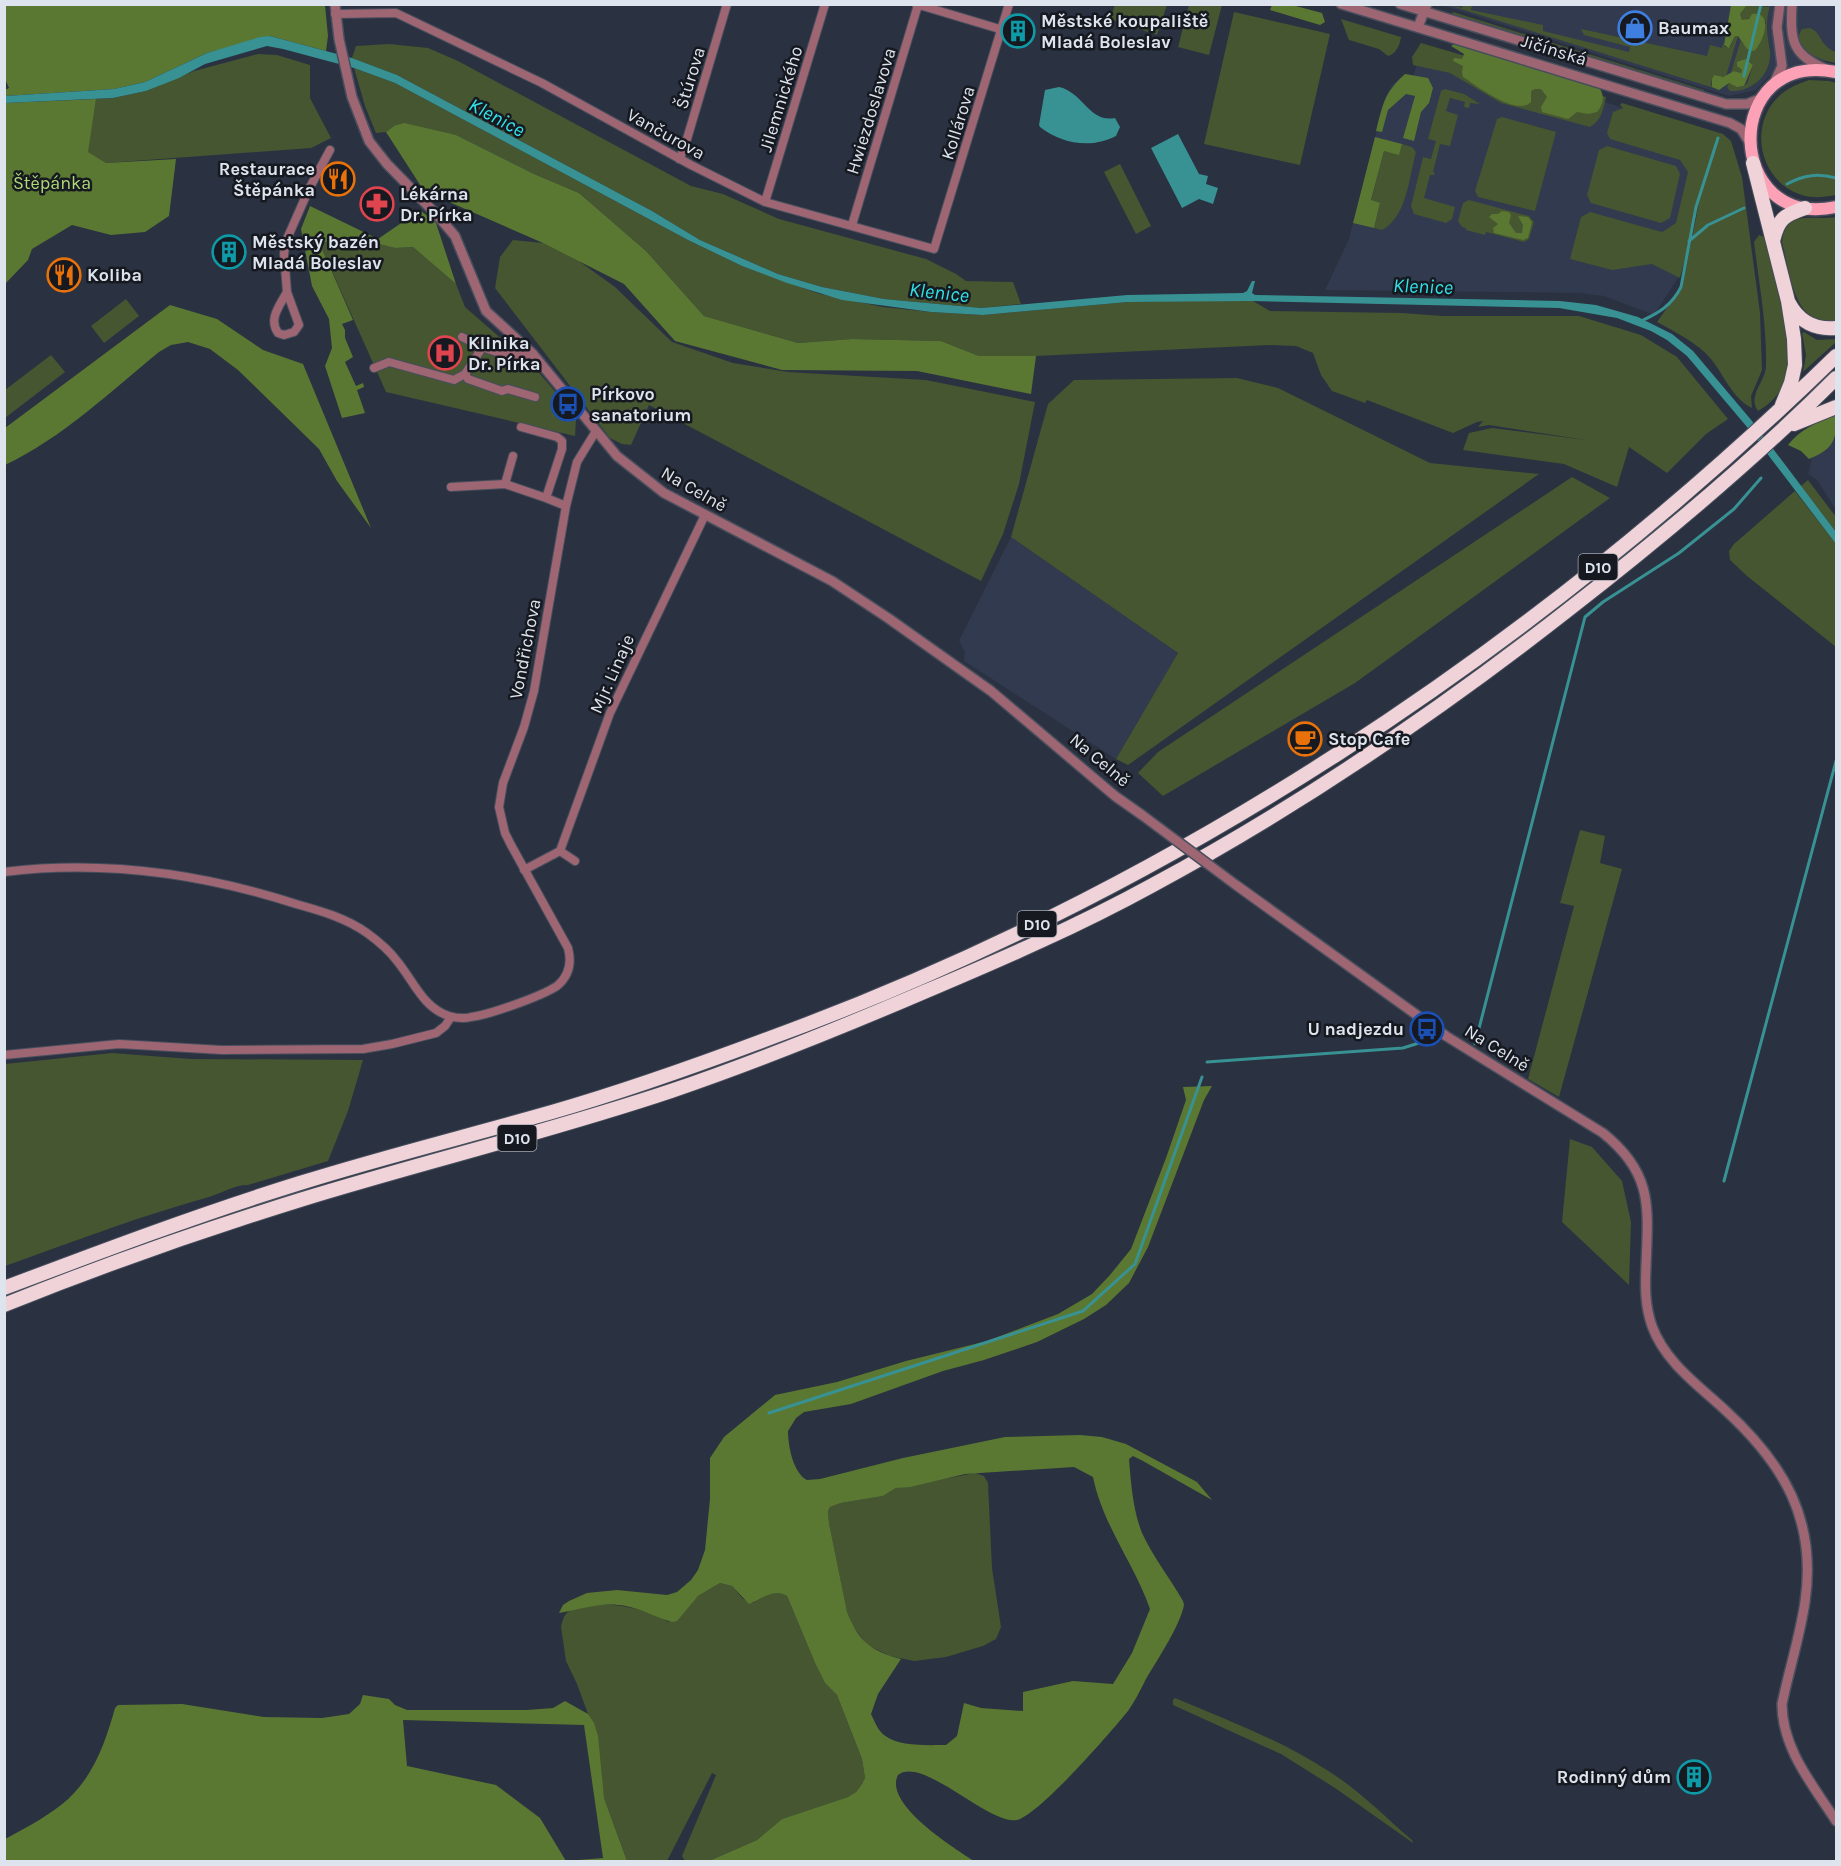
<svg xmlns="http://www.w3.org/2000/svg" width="1841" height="1866" font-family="Karla,sans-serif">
<rect width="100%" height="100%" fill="#2a3140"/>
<path fill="#313a4e" d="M1441 5H1836V62L1817 61 1775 70 1756 90 1729 96Z
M1414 61 1605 102 1717 138 1704 174 1678 278 1654 315 1604 296 1579 293 1325 290 1349 239 1385 98 1392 85 1405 74 1414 75 1416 67Z
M1836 433V510L1817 480 1808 474 1816 441Z
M1011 537 1178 653 1116 759 964 661 965 652 959 641Z"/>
<path fill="#455630" d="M1115 5V4L1167 5 1157 35 1110 19Z
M1189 5H1222L1209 55 1178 47Z
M1448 5 1462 8 1463 5H1472L1471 10 1543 25V31L1629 52 1630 47 1584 35 1581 29 1707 56 1710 45 1722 48 1723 43 1725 47 1731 46 1735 36H1738L1726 76 1712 79 1711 85 1714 88Z
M1747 5 1768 7 1770 5C1767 16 1766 27 1768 38 1768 44 1771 51 1770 57 1768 78 1750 92 1730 91L1727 87 1729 83 1742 87 1747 84 1753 65 1749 61 1737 66 1742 70 1741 73 1734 71 1731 73 1741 39 1742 43 1759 46 1766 22 1751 17 1746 20H1742L1740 14Z
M1234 12 1330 34 1300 165 1204 144Z
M1453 12 1704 90V91L1452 14Z
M1341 19 1401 37C1400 45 1396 54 1388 56L1379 49 1349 40Z
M1810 28C1823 33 1818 45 1836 52V63C1822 61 1788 50 1802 29Z
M1421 43 1606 97C1603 110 1602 120 1590 127L1501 103 1450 73 1413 65 1412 57Z
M389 44 428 48 458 61 691 186 723 194 779 219 926 259 956 274 966 281 1013 282 1021 304 981 308 884 299 822 287 778 274 700 240 652 211 397 75 352 58 356 46Z
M258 54 277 55 310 65V98L331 138 311 148 106 163 87 152 96 99 113 98 146 91 194 71Z
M354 68 395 83 688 240 742 266 820 294 883 307 931 312 983 315 1128 302 1167 301H1253L1270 311 1402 313 1443 316H1579L1641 335 1677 357 1728 419 1706 434 1667 473 1629 447 1617 487 1564 464 1463 450 1469 433 1492 428 1586 440 1489 425 1478 427 1483 421 1477 422 1453 433 1367 400 1365 403 1332 391 1321 375 1313 353 1296 346 1269 345 1036 356H979L941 341 852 339 798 343 704 316 646 251 579 193 534 174 456 135 394 126 386 132 376 133 365 106Z
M1809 80 1829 81 1836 83V195C1824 197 1812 199 1799 194 1753 177 1747 110 1792 87 1797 84 1804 82 1809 80Z
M1445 89 1464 94 1480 104 1470 103 1469 108 1464 107 1465 102 1450 98 1446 111 1458 115 1450 146 1440 144 1433 172 1435 173 1434 175H1430L1424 198 1455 207 1452 219 1446 223 1414 214 1411 206 1423 157 1431 159 1436 141 1428 139 1441 91Z
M1622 103 1723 134 1731 141 1742 177 1760 313 1762 370 1751 396 1752 408C1732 398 1724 375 1711 359 1698 343 1675 332 1657 322L1678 292 1683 280 1699 204 1680 278 1652 264 1612 270 1570 259 1581 217 1590 212 1662 232 1676 223 1688 172 1680 160 1610 139 1607 133 1613 112 1623 108 1620 105Z
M1502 117 1556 132 1535 211 1478 197 1475 191 1497 119Z
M1402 144 1412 147 1416 152C1409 177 1407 217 1382 230L1374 228 1380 204 1371 201 1384 151 1399 154Z
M1607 146 1676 166 1680 174 1670 218 1661 223 1591 203 1587 195 1599 150Z
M1120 164 1151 226 1136 234 1104 172Z
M1469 200 1529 216 1534 222 1529 239 1524 242 1486 232 1485 235 1466 230V228L1462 227 1458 221 1463 203Z
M1836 217V321C1793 328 1790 272 1782 242 1786 208 1812 221 1836 217Z
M1759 235 1764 237 1765 241C1771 262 1776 284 1781 305 1790 344 1800 387 1758 411 1747 396 1765 382 1766 367 1767 325 1759 283 1754 242Z
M513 240 543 243 576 259 615 287 672 342 733 363 788 372 926 380 1035 402 1019 484 1003 534 981 581 649 405 631 445 622 444 610 438 495 288 500 257Z
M319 242 345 243 360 246 379 244 395 248 413 247 456 284 465 307 535 368 564 402 576 420 575 436 386 392Z
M126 299 139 316 104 343 91 326Z
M1804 332 1817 340 1836 339V342L1803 372 1806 355 1802 333Z
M51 355 65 372 5 418V390Z
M1237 378 1278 388 1430 463 1539 474 1128 765 1116 759 1178 653 1011 537 1048 404 1074 380Z
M1572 477 1610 498 1355 683 1163 796 1138 773 1158 752Z
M1808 480 1836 517V532L1801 486Z
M1795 491 1836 544V647L1747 576 1730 560 1729 551 1734 544Z
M1580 830 1605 836 1600 863 1622 869 1559 1097 1528 1079 1574 906 1560 903Z
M112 1053 191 1059 363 1060 348 1111 328 1161 248 1185C234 1185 222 1193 209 1197 140 1216 72 1242 5 1266V1064Z
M1570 1139 1592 1147 1622 1181 1631 1222 1629 1285 1562 1222Z
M975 1473 984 1476 988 1483 992 1568 1001 1627 996 1639 983 1646 946 1657 914 1661 890 1656 867 1645 853 1626 847 1613 829 1523 828 1511 830 1507 841 1503 883 1496 896 1488Z
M720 1583 732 1586 743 1599 753 1603C764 1597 776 1588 787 1596L815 1663 825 1683 837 1695 862 1759 865 1778 862 1784 856 1792 848 1797 782 1819 757 1840 709 1861H685L682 1856 716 1775 712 1773 667 1861H627L604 1798 588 1714 577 1684 566 1661 561 1627C562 1623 563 1617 566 1614 570 1609 577 1608 583 1607 613 1601 642 1608 669 1622L698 1596Z
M1175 1698C1227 1720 1283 1741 1330 1772 1360 1791 1385 1817 1412 1840L1413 1843 1335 1788 1281 1754 1173 1705V1700Z"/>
<path fill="#5a7832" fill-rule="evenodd" d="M5 5H325L328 36 326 51 270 36 207 53 145 82 114 89 5 96V90L9 88 5 79Z
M1272 5H1292L1322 13 1325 22 1320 25 1270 10Z
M1731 5H1747L1740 14 1742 20 1749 19 1752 14C1774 10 1764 43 1754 51L1747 49 1738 36H1735L1729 48 1724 45Z
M1454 44 1600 89C1605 97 1603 105 1597 112L1588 114 1577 112 1568 119 1542 112 1541 107 1547 97 1541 89H1535L1531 91V102C1517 117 1477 86 1463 77L1462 72 1463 66 1453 61 1454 58 1462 59 1464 54 1451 46Z
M1746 59 1753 65 1744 86 1737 87 1729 83 1719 90 1712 87V79L1714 75 1723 77 1734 71 1741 73 1742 70 1737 66V62Z
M1405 74 1428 78 1433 88 1429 103 1421 112 1414 141 1403 138 1415 96 1406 94 1388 110 1382 132 1376 131C1383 104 1384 93 1405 74Z
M96 99 88 152 106 163 176 159 169 216 145 232 111 235 72 225 32 249 28 260 5 284V103Z
M404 123 456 135 534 174 579 193 646 251 704 316 798 343 852 339 941 341 979 356H1036L1031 394 917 371 782 370 675 341 624 284 543 243 424 191 386 132 394 126Z
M1375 137 1402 144 1399 155 1384 151 1371 200 1380 203 1374 228 1353 223Z
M310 206 378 239 420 210 436 223 456 284 413 247 395 248 379 244 360 246 345 243 319 242 353 320 342 324 345 330V338L353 357 345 362 356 386 363 383 364 387 357 390 365 413 342 418 325 366 332 348 329 319 312 286 301 229Z
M1502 211 1509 212 1511 215 1509 223 1516 233H1522L1523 225 1518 216 1528 217 1532 222 1528 238 1523 240 1494 233 1493 228 1498 224 1489 217 1492 214H1498Z
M170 305 217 319 263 350 303 364 371 528 337 481 319 449 238 370 210 349 188 342 171 345 159 352C110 392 62 438 5 465V428Z
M1836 415C1837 441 1833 449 1809 459L1801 451 1788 445C1799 430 1819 421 1836 415Z
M1212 1086 1204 1100 1148 1247 1129 1283 1106 1305 1084 1319 1037 1342 984 1360 943 1371 851 1404 804 1412 796 1418 788 1431C788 1445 793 1473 807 1480L820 1479 903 1458 1005 1437 1080 1435 1102 1437 1126 1444 1197 1482 1212 1500 1143 1461 1133 1456 1129 1459C1131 1484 1133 1510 1142 1533 1153 1557 1170 1578 1183 1601L1184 1605C1180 1626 1157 1660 1146 1679 1141 1689 1135 1701 1128 1711 1112 1731 1039 1815 1017 1820 990 1826 922 1755 898 1775 883 1804 954 1848 974 1861H709L757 1840 782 1819 848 1797 856 1792 862 1784 865 1778 862 1759 837 1695 825 1683 815 1663 787 1596C774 1587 761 1600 749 1604L732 1586 720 1583 698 1596 677 1621 672 1622C657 1618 642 1609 626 1606 602 1601 582 1609 559 1613L563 1605 569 1601 587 1593 617 1590 667 1595 677 1592 691 1580 698 1570 705 1550 710 1499V1458L724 1437 775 1395 837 1382 906 1361 987 1341 1058 1314 1092 1294 1110 1275 1131 1249 1166 1158 1186 1100 1183 1087ZM1074 1467 1093 1477C1103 1526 1134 1563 1150 1609L1132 1653 1113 1684 1073 1681 1023 1692V1711L981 1708 964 1703 957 1736 946 1745C928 1745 899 1747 884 1735 877 1729 875 1722 871 1714L878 1694 901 1659C871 1651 859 1642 847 1612L829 1523 828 1511 830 1507 841 1503 883 1496 896 1488 910 1487 965 1474Z
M363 1695 389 1699 395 1705 407 1710H527L553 1708 565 1701 588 1714 594 1723 598 1736 604 1798 627 1861H5V1839C22 1830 46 1817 61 1805 92 1781 105 1744 115 1708L118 1705 182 1704 264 1717 322 1718 349 1714 360 1704ZM403 1720 584 1725 603 1858 566 1861 540 1818 496 1785 407 1766Z"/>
<path fill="#389193" d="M270 36 352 58 397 75 652 211 700 240 778 274 822 287 884 299 981 308 1127 295 1243 293 1247 291 1252 281H1255L1252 293 1255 295 1560 301 1596 305 1638 317 1672 334 1693 351 1752 421 1836 532V544L1747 427 1687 356 1667 340 1651 331 1617 318 1559 308 1253 301 1128 302 983 315 931 312 842 300 787 283 742 266 688 240 395 83 354 68 283 49 267 46 205 64 179 78 146 91 113 98 5 103V96L114 89 145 82 207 53 260 37Z
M1059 87C1083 92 1089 123 1115 118L1120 127 1116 136C1091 149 1062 144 1040 127L1039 125 1045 90Z
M1178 134 1199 174 1208 176 1206 184 1218 188 1213 204 1199 199 1182 208 1151 148Z"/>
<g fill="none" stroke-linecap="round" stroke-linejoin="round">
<path stroke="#389193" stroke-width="3" d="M1744 76 1761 4
M1787 184C1804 175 1818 173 1836 178
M1689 241 1708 225 1744 208
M1641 321C1659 313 1672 305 1681 287L1696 207 1718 138
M1475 1044 1585 617 1603 602 1679 553 1734 509 1761 478
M1207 1062 1403 1048 1422 1042
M1724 1181 1836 761
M769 1413 1083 1311 1135 1264 1202 1077"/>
<g stroke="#474e5c" stroke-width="10">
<path id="minor" d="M916 4 1003 30
M335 14 396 13 542 83 691 165 765 202 934 249 1009 4
M679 159 684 149 727 4
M765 202 825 4
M852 225 918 5
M287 292C280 305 268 319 278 333L284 335 294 332 299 325 287 292 284 254 286 241 309 189 330 150
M462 337C482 348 510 360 533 354
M482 348 465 374 468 379 502 391 508 389 535 397
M374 368 389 362 454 380 465 374
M521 427 557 437 562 441V449L546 498 566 506
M513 456 505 484 546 498
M451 487 505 484
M560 851 575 861
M524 870 560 851 610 713 705 515
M4 872C102 860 203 874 296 904 321 911 346 918 367 933 378 941 389 950 397 961 413 980 423 1008 449 1016 456 1018 464 1019 471 1017 489 1015 542 996 557 986 569 976 572 963 568 948L511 845 505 833 499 807 503 783 524 727 534 691 566 506 577 462 596 431
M4 1055 119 1044 222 1050 363 1049 392 1044 436 1033 445 1026 451 1017"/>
</g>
<g stroke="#474e5c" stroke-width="12">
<path id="tertiary" d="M335 4 339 39 352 97 369 141 387 164 437 215 455 236 486 311 533 354 617 456 664 493 832 581 888 618 991 691 1115 796 1142 815
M1341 4 1730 123 1741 129 1749 142
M1400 4 1726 104H1747L1762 98
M1792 4C1790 42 1792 55 1828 70
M1418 27 1427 4
M1773 85 1782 66 1777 27 1780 4
M1236 885 1446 1036 1603 1133C1654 1174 1648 1208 1646 1267 1645 1287 1645 1306 1652 1326 1665 1362 1698 1385 1725 1410 1784 1464 1817 1520 1805 1602 1800 1636 1789 1670 1782 1704 1782 1749 1813 1785 1836 1821"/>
</g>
<g stroke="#474e5c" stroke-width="15">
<path id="primary" d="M1836 72C1720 49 1724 231 1836 207"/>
</g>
<g stroke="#474e5c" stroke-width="16">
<path id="motorway" d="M1753 163 1788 301 1794 339 1795 365 1791 383 1782 405
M1773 241C1778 219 1784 215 1805 208
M1789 303C1799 322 1816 330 1836 328
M1794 424 1836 407
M4 1288C102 1251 200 1214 300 1183 383 1157 468 1136 552 1112 625 1091 698 1065 770 1038 1169 892 1532 652 1836 356
M4 1305C101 1266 200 1231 300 1200 423 1162 549 1132 671 1091 756 1062 840 1028 924 992 1000 960 1078 926 1151 886 1300 806 1435 714 1568 610 1662 537 1753 461 1836 378"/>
</g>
<use href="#minor" stroke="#9e6673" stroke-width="8"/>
<use href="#tertiary" stroke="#9e6673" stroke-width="9"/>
<use href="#primary" stroke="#fda1b6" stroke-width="12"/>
<use href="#motorway" stroke="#f0d3d9" stroke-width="14"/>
<g stroke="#474e5c" stroke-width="12" stroke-linecap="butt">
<path id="tertiary-bridge" d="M1142 815 1236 885"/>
</g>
<use href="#tertiary-bridge" stroke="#9e6673" stroke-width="9"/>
</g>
<defs>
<g id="shop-ring" transform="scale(1.725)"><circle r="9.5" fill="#161920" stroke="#3f7fe0" stroke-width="1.5"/><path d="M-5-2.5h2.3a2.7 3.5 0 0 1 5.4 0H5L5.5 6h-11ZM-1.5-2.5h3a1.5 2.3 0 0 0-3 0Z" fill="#3f7fe0"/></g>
<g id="building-ring" transform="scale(1.725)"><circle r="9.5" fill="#161920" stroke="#0f9aa8" stroke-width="1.5"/><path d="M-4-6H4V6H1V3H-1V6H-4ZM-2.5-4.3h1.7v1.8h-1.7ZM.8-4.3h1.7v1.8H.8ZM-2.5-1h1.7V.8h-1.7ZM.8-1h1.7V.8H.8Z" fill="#0f9aa8"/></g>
<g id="restaurant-ring" transform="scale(1.725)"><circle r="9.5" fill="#161920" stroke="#e8710a" stroke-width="1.5"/><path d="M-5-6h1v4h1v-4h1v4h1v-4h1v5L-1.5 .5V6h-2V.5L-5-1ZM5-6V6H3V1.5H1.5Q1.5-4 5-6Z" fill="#e8710a"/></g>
<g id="pharmacy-ring" transform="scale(1.725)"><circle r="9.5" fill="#161920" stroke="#e0444e" stroke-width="1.5"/><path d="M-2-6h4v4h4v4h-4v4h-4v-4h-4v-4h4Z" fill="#e0444e"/></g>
<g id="hospital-ring" transform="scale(1.725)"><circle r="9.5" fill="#161920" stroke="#e0444e" stroke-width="1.5"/><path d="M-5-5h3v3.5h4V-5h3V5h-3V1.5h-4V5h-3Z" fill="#e0444e"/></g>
<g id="bus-ring" transform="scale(1.725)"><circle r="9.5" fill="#161920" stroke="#1a4fb4" stroke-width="1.5"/><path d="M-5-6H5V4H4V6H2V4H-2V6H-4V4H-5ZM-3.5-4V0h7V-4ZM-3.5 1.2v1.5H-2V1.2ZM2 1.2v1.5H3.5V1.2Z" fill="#1a4fb4"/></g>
<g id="cafe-ring" transform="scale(1.725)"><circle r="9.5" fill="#161920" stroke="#e8710a" stroke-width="1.5"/><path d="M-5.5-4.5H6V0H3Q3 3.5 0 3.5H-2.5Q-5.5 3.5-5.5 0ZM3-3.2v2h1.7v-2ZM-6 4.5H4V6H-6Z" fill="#e8710a"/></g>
</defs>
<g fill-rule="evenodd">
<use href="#shop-ring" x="1635" y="28"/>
<use href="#building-ring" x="1018" y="31"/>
<use href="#restaurant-ring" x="338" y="179"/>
<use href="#pharmacy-ring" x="377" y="204"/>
<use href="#building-ring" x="229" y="252"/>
<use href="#restaurant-ring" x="64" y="275"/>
<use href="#hospital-ring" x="445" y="353"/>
<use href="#bus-ring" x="568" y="404"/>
<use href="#cafe-ring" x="1305" y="739"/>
<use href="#bus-ring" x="1427" y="1029"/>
<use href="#building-ring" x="1694" y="1777"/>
</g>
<g text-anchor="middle" stroke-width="5" stroke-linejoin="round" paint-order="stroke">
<g fill="#161920" stroke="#a2a7b0" stroke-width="1.5">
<rect x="1578.5" y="554" width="39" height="26" rx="4.5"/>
<rect x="1017.5" y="911" width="39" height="26" rx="4.5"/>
<rect x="497.5" y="1125" width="39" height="26" rx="4.5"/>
</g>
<g font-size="16" font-weight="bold" fill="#dee4ed">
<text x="1598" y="573">D10</text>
<text x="1037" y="930">D10</text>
<text x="517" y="1144">D10</text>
</g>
<g font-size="18" font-weight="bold" fill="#dee4ed" stroke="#161920" text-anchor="start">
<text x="1041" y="27">Městské koupaliště<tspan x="1041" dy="21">Mladá Boleslav</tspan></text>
<text x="1658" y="34">Baumax</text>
<text x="315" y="175" text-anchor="end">Restaurace<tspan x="315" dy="21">Štěpánka</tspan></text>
<text x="400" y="200">Lékárna<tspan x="400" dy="21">Dr. Pírka</tspan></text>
<text x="252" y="248">Městský bazén<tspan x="252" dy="21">Mladá Boleslav</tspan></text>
<text x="87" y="281">Koliba</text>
<text x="468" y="349">Klinika<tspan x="468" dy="21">Dr. Pírka</tspan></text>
<text x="591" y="400">Pírkovo<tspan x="591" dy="21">sanatorium</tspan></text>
<text x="1328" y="745">Stop Cafe</text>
<text x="1404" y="1035" text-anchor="end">U nadjezdu</text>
<text x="1671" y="1783" text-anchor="end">Rodinný dům</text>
</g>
<g font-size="18" fill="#dee4ed" stroke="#161920">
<text transform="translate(1554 50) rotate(17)" y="6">Jičínská</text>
<text transform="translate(690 78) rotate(-73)" y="6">Štúrova</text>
<text transform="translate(781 99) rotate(-73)" y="6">Jilemnického</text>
<text transform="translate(871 111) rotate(-73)" y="6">Hwiezdoslavova</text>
<text transform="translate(958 123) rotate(-73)" y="6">Kollárova</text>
<text transform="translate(666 134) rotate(29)" y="6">Vančurova</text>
<text transform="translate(694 489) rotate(30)" y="6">Na Celně</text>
<text transform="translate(525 649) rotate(-79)" y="6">Vondřichova</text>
<text transform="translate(612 674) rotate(-66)" y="6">Mjr. Linaje</text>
<text transform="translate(1100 760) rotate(40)" y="6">Na Celně</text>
<text transform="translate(1497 1048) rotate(32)" y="6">Na Celně</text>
</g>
<g font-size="18" fill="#afda78" stroke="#161920">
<text x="52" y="189">Štěpánka</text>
</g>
<g font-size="20" font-style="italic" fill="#31e3e9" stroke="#161920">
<text transform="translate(497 117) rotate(28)" y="7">Klenice</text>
<text transform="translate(1423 286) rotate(2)" y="7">Klenice</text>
<text transform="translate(939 292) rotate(6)" y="7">Klenice</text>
</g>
</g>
<rect width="1841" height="1866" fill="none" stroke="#dee4ed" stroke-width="12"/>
</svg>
